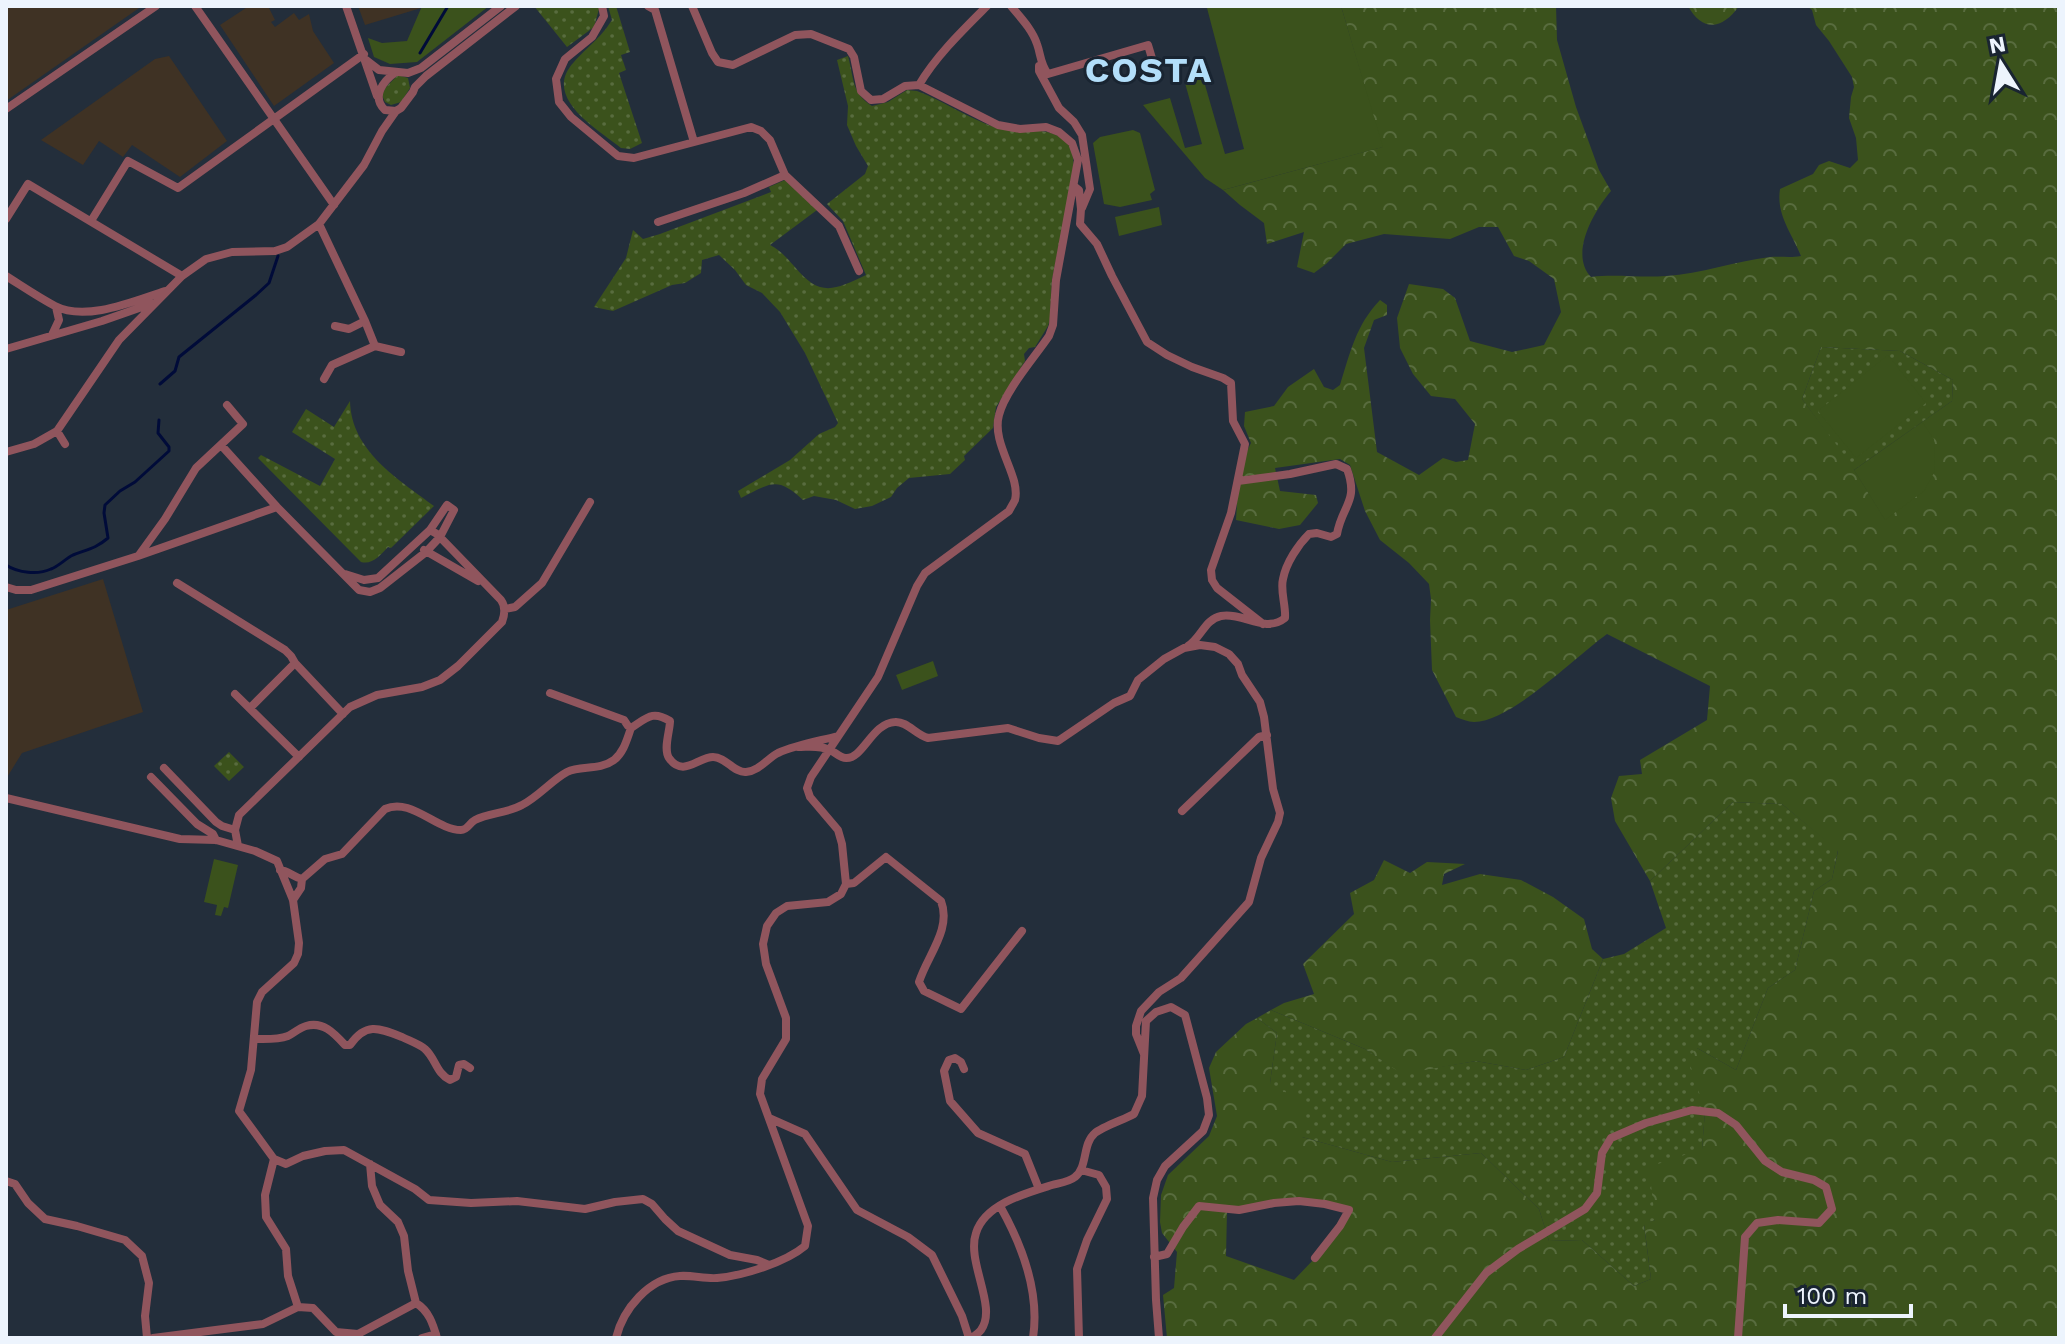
<svg xmlns="http://www.w3.org/2000/svg" width="2065" height="1344" font-family="'Work Sans',sans-serif">
<defs>
<pattern id="grass-dots" width="8" height="8" patternUnits="userSpaceOnUse" patternTransform="scale(2)"><rect width="8" height="8" fill="#3b521c"/><path d="M2 2h.1M6 6h.1" fill="none" stroke="#586c3e" stroke-width="1.8" stroke-linecap="round"/></pattern>
<pattern id="forest-crowns" width="20" height="18" patternUnits="userSpaceOnUse" patternTransform="scale(2)"><rect width="20" height="18" fill="#3b521c"/><path d="M2 6a3 3 0 1 1 6 0M12 15a3 3 0 1 1 6 0" fill="none" stroke="#586c3e"/></pattern>
</defs>
<rect width="100%" height="100%" fill="#232e3b"/>
<path fill="#3f3224" d="M6 6H142L6 101Z
M249 6H268L275 20 271 22 275 27 294 13 299 20 309 14 313 31 334 63 274 106 220 25Z
M358 6H422L421 8 365 25Z
M169 56 227 141 180 177 132 145 123 157 99 141 83 165 41 140 155 59Z
M103 579 143 712 22 753 6 779V610Z"/>
<path fill="url(#grass-dots)" d="M534 6H599V9L594 27 567 47Z
M608 6H616L630 52 621 55 626 70 619 73 642 143 630 149 621 148C597 129 541 97 574 62 588 46 599 40 612 20Z
M848 56C854 77 851 93 872 106L888 102 907 90 917 91C944 101 969 119 997 128 1019 135 1044 124 1064 140 1073 147 1073 157 1074 168L1052 280 1050 319 1048 326 1035 347 1029 348 1024 354 1025 361 996 407 993 428 964 456 965 460 950 474 909 478 897 488 891 497 872 506 855 509 836 500 814 496 803 500C777 476 771 483 741 498L738 491 790 460 819 434 835 427 838 423 805 353 780 312 762 293 746 285 735 270 719 255 702 260 701 273 685 283 672 285 613 311 594 307 626 258 633 230 643 239 660 234 771 192 769 187 785 180 817 210 770 245C781 251 786 257 794 266 820 298 834 290 866 275L843 221 827 204 865 174 868 166 856 146 847 125 848 106 837 60Z
M398 75 408 78 410 88 401 102 391 105 385 102 382 95 386 87Z
M1821 347 1900 351 1953 380 1952 401 1854 470 1802 399Z
M350 401C351 451 398 479 434 506L391 548 388 547C380 555 373 565 361 562L258 458 261 455 320 486 335 459 292 432 306 409 334 427Z
M229 752 244 767 229 781 214 766Z
M1733 802 1782 804 1838 850 1832 879 1814 891 1795 970 1768 988 1736 1070 1697 1048 1705 1111 1702 1150 1655 1220 1644 1225 1651 1279 1634 1286 1582 1240 1549 1241 1539 1209 1481 1153 1392 1162 1302 1137 1270 1083 1277 1033 1257 1018 1271 1010 1365 1049 1402 1073 1476 1061 1526 1070 1564 1057 1603 959 1624 954 1666 928 1650 881Z"/>
<path fill="url(#forest-crowns)" fill-rule="evenodd" d="M1341 6H1556L1557 40 1576 107 1599 170 1611 191C1594 211 1569 254 1591 277 1616 274 1640 278 1666 276 1701 274 1735 261 1770 257 1780 256 1790 258 1801 256 1792 233 1776 215 1780 189L1813 174 1819 165 1829 161 1850 168 1858 160 1856 138 1849 118 1851 97 1854 87 1852 77 1829 41 1816 25 1812 10 1807 6H2059V1338H1167L1163 1295 1174 1288 1177 1252 1162 1233 1160 1222 1161 1195 1168 1175 1209 1136 1217 1116 1209 1068 1216 1052 1246 1024 1257 1018 1277 1033 1270 1083 1302 1102V1137L1392 1162 1481 1153 1539 1209 1549 1241 1582 1240 1634 1286 1651 1279 1644 1224 1655 1220 1649 1167 1702 1149 1705 1111 1688 1058 1697 1048 1736 1070 1768 988 1795 970 1814 891 1832 879 1838 851 1782 804 1733 802 1650 881 1615 821 1611 798 1619 776 1642 774 1640 760 1707 720 1710 686 1607 634C1575 657 1512 721 1474 722 1468 722 1462 719 1456 717L1432 670 1430 620 1431 599 1429 584 1409 563 1380 540 1365 511 1350 465 1340 459 1275 468 1280 491 1316 495 1318 503 1300 525 1279 529 1236 520 1239 467 1251 443 1244 426 1245 412 1274 406 1288 387 1314 369 1324 387 1333 390 1340 385C1350 353 1356 325 1380 300L1387 305V315L1374 320 1364 348 1377 452 1419 475 1443 458 1456 462 1468 460 1475 424 1455 399 1431 396 1413 374 1400 348 1397 318 1409 284 1443 289 1455 298 1470 341 1512 352 1544 345 1561 312 1554 279 1529 261 1514 256 1498 227H1479L1450 239 1384 234 1346 244 1326 264 1314 273 1297 267 1304 232 1267 244 1264 223 1240 205 1223 190 1382 147ZM1821 347 1900 351 1953 380 1952 401 1922 422 1885 519 1848 460 1802 399ZM1310 1202 1349 1211 1315 1258 1294 1280 1226 1256 1227 1211Z
M1688 6H1739C1723 29 1703 33 1688 6Z
M1384 860 1410 873 1427 862 1465 864 1444 874 1442 885 1480 874 1521 880 1553 897 1584 919 1592 949 1603 959 1564 1057 1526 1070 1476 1061 1402 1074 1365 1049 1271 1010 1284 1003 1314 994 1303 964 1354 914 1350 893 1374 880Z"/>
<path fill="#3b521c" d="M422 6H489L417 62 390 64 374 57 368 38 382 43 407 41Z
M1214 6H1341L1383 147 1223 190 1205 178 1143 105 1170 98 1185 148 1202 144 1185 83 1203 78 1225 154 1244 149 1207 8Z
M1133 130 1140 133 1155 190 1150 194 1152 200 1120 207 1104 204 1093 143 1100 137Z
M1159 207 1162 225 1119 236 1115 217Z
M1888 355 1926 403 1856 458 1818 411Z
M1922 422 1934 439 1935 471 1924 491 1885 520 1854 470Z
M933 661 938 676 902 690 896 675Z
M214 859 238 865 228 908 224 907 221 916 215 915 217 905 204 902Z"/>
<g fill="none" stroke-linecap="round" stroke-linejoin="round">
<path stroke="#000b39" stroke-width="3" d="M420 53 448 6
M160 384 175 371 179 357 256 295 269 283 278 256
M6 565C18 573 38 575 51 569 59 566 65 559 73 555 88 549 95 549 108 538L104 513 105 505 120 491 135 482 169 451V447L158 433 159 420"/>
<path stroke="#90555d" stroke-width="8" d="M195 6 334 205
M346 6 377 96
M602 6 604 16 592 37 565 59 556 79 559 102 571 117 618 156 634 158 751 127 761 131 770 140 785 175 839 226 859 271
M648 6 655 10 694 142
M1011 6C1020 17 1032 29 1037 44 1041 55 1040 64 1048 74L1148 45 1157 75
M366 60 379 70 408 73 421 68 501 6
M1039 66V71L1059 108 1074 122 1082 135 1090 189 1082 208
M919 85C936 56 963 30 987 6
M6 109 156 6
M396 111 385 110C371 97 383 81 396 72
M1074 186 1079 190 1081 209 1080 224 1097 244 1112 276 1147 342 1167 355 1192 367 1223 378 1231 383 1233 421 1245 444 1231 513 1211 570 1212 580 1217 588 1263 624
M6 219 28 184 182 276
M91 221 128 161 178 188 364 54
M658 222 744 193 785 175
M319 224 365 321 349 329 335 326
M6 276C22 286 38 297 55 306 86 322 134 301 165 291
M365 321 375 346 401 352
M52 335 59 320 56 307
M6 349 102 321 142 307 150 302
M324 379 332 365 375 346
M57 431 65 444
M221 445 277 507 359 590 370 592 380 588 426 552 440 537 454 510 447 505 430 530
M6 452 34 444 57 431 119 340 182 276 206 259 232 252 275 251 287 247 319 224 364 165 382 131 396 111 401 108 413 92 415 87 426 76 516 6
M424 550 478 581
M139 555 165 519 196 468 243 424 227 405
M177 583 285 650 291 656 295 663 343 714
M6 587 16 590H31L138 556 277 507
M505 609 515 607 542 583 590 502
M1188 646C1201 638 1205 619 1221 616 1243 612 1265 634 1285 618 1286 605 1280 591 1283 579 1286 563 1298 545 1309 534L1317 533 1331 537 1337 534C1342 505 1359 502 1347 469L1336 464 1290 474 1238 481
M550 693 624 720 628 726 631 728
M235 694 299 757
M250 708 295 663
M631 728C647 718 652 710 670 721 670 731 663 749 669 758 683 778 698 757 713 757 726 757 734 773 746 772 759 771 768 758 778 753 796 745 819 741 838 736
M798 747C809 747 819 745 830 750 835 752 840 758 846 758 863 759 872 723 895 722 907 721 916 735 928 738L1008 728 1039 738 1058 741 1114 703 1130 696 1138 680 1164 659 1184 648 1200 645 1215 647 1229 654 1238 664 1242 675 1260 702 1264 717 1273 789 1280 813 1278 822 1261 858 1249 902 1181 978 1159 992 1141 1011 1136 1026V1034L1144 1054
M164 768 216 822 222 826 235 830
M151 777 197 824 213 834 216 840
M6 798 180 839 216 840 255 851 277 861 293 900 299 943 298 954 294 963 262 992 257 1002 251 1070 239 1111 274 1159 286 1164 303 1156 325 1151 344 1150 415 1189 429 1200 471 1203 517 1201 585 1209 615 1202 643 1199 652 1204 665 1219 678 1231 730 1255 757 1260 769 1265
M1182 811 1259 737 1267 735
M238 846 235 830 239 815 350 707 377 695 422 687 440 680 458 666 502 622C505 614 506 607 501 600L437 534 430 530 378 578 364 580 345 574
M280 870C289 871 293 877 302 879
M846 884 854 883 886 857 941 901C952 929 927 956 919 982L924 991 961 1009 1022 931
M293 900 301 888 302 879 325 859 342 854 385 809C411 797 436 830 461 830 468 830 469 823 475 820 489 813 508 813 522 805 538 797 552 780 567 772 581 765 599 771 614 760 624 752 627 739 631 728
M255 1039C265 1039 277 1040 288 1036 294 1033 299 1028 306 1026 323 1021 334 1033 345 1045H350C366 1022 379 1028 402 1037 410 1041 419 1044 425 1049 436 1059 436 1073 450 1080L456 1077 459 1065 464 1064 470 1068
M964 1069 961 1062 955 1058 949 1060 944 1071 950 1101 978 1133 1025 1154 1039 1189
M769 1118 805 1134 857 1210 908 1237 932 1255 962 1316 969 1338
M274 1159 265 1195 266 1217 286 1249 288 1276 298 1307
M370 1164 372 1186 380 1205 398 1222 404 1236 408 1271 416 1303C429 1311 433 1324 437 1338
M6 1181 15 1184 28 1203 45 1219 77 1226 125 1240 142 1256 149 1283 145 1316 147 1338
M1000 1206C1022 1245 1040 1292 1033 1338
M1154 1257 1167 1254 1183 1227 1199 1206 1239 1210 1274 1203 1299 1201 1325 1204 1349 1210 1340 1226 1315 1258
M153 1338 263 1324 298 1307 313 1308 336 1332 358 1334 416 1303
M422 1338 436 1334
M616 1338C623 1309 649 1278 680 1276 692 1275 705 1279 717 1278 743 1276 786 1262 805 1246L808 1226 760 1094 762 1079 786 1039V1018L766 964 763 944 767 926 776 913 787 906 828 902 841 894 846 884 842 844 838 830 810 797 807 788 811 777 878 677 917 586 925 573 1009 511C1011 507 1013 504 1015 500 1021 476 991 444 999 415 1005 391 1034 358 1049 336L1053 325 1056 280 1078 160 1072 143 1059 132 1046 127 1020 129 998 125 919 85 905 86 883 99 871 100 861 91 854 57 849 49 811 34 795 35 733 65 718 62 712 53 692 6
M972 1338C975 1335 979 1333 981 1330 998 1307 966 1262 976 1233 985 1204 1026 1193 1052 1185 1059 1183 1069 1182 1075 1177 1088 1167 1082 1144 1095 1133 1102 1127 1125 1119 1134 1114L1142 1096 1146 1021 1156 1012 1171 1007 1185 1015 1207 1098 1209 1115 1203 1131 1165 1166 1157 1180 1153 1198 1156 1300 1159 1338
M1079 1338 1077 1269 1087 1240 1107 1199 1106 1187 1099 1175 1081 1170
M1435 1338 1486 1273 1518 1249 1585 1209 1597 1193 1602 1153 1611 1138 1646 1123 1692 1110 1718 1113 1736 1125 1765 1161 1782 1172 1814 1180 1826 1187 1832 1209 1819 1223 1778 1220 1757 1223 1745 1237 1738 1338"/>
</g>
<g text-anchor="middle" stroke-width="6" stroke-linejoin="round" paint-order="stroke">
<g font-size="36" font-weight="bold" letter-spacing="2" fill="#b2defa" stroke="#192431">
<text x="1149" y="82">COSTA</text>
</g>
</g>
<rect width="2065" height="1344" fill="none" stroke="#edf4fd" stroke-width="16"/>
<g transform="translate(2001 64) rotate(349)" stroke="#192431" stroke-width="6" paint-order="stroke">
<path d="M0-6L14 30L0 20L-14 30Z" fill="#edf4fd"/>
<text y="-12" font-size="22" font-weight="bold" text-anchor="middle" fill="#edf4fd">N</text>
</g>
<path d="M1785 1304v12h126v-12" fill="none" stroke="#edf4fd" stroke-width="4"/>
<text x="1797" y="1304" font-size="24" fill="#edf4fd" stroke="#192431" stroke-width="6" paint-order="stroke">100 m</text>
</svg>
